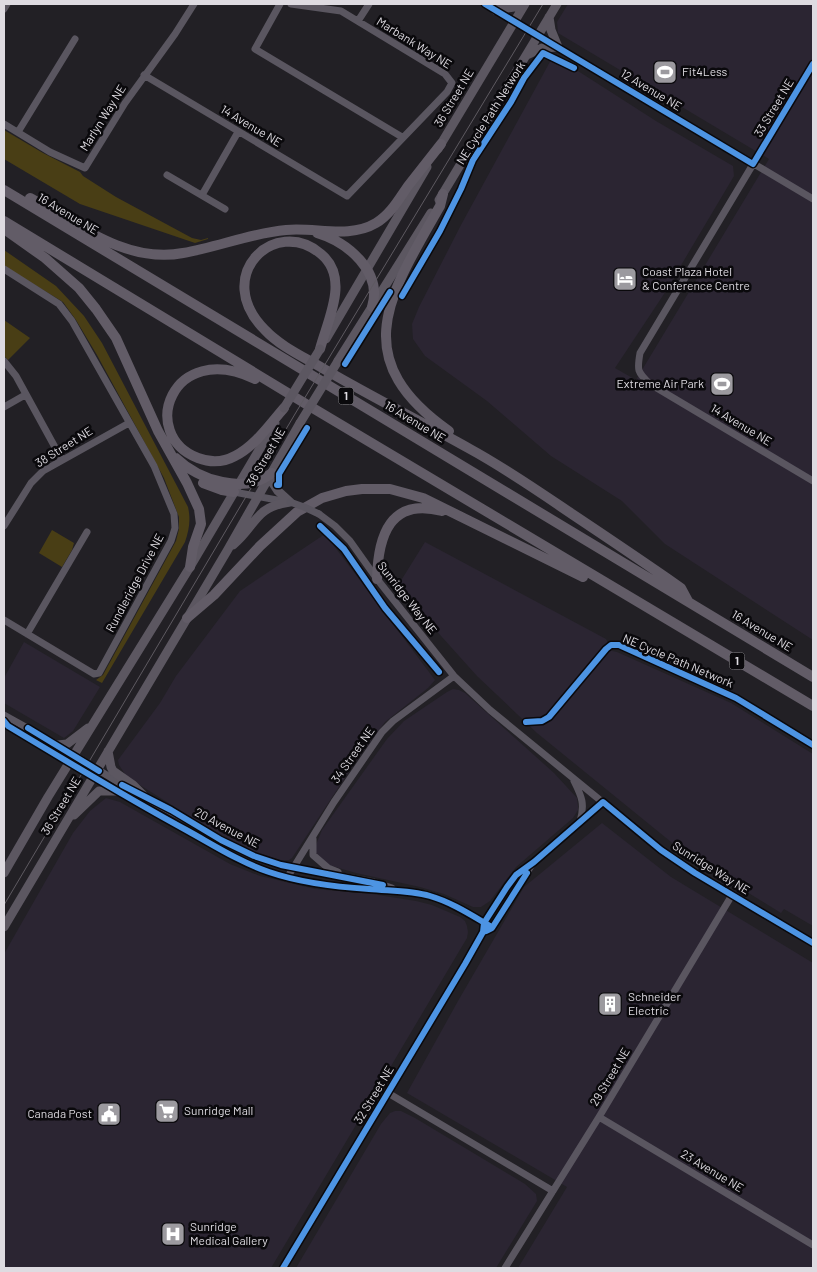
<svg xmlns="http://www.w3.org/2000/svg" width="817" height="1272" font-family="Barlow,sans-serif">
<rect width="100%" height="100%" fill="#222025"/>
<path fill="#2b2532" d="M568 4H813V640L665 544 622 501 551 456 487 401 425 356 413 339 412 324 419 307 461 225 552 58 578 71 656 121 733 166 734 176 664 294 615 368 636 380 769 159 558 33 557 22Z
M325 534 435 680 428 688 385 722 356 761 292 858 289 860H281L259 854 238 845 191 817 127 777 119 765 118 760 160 703 176 676 240 591Z
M425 542 606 639 612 651 617 652 731 703 813 754V926L784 909 781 913 703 865 676 846 537 733 477 676 397 587Z
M24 642 100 687 73 731 64 738 4 703V678Z
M453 689 459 690 465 693 554 773 577 798 578 806V810L573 818 516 867 490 901 481 907H473L444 894 420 887 356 873 328 865 316 853 315 847 322 830 387 739 404 721 447 692Z
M106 798 120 802 230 864 260 876 315 889 372 894 416 901 432 905 460 917 465 921 467 926 468 932 467 938 271 1268H4V954L73 833 90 811Z
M602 823 671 877 813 963V1268H518L567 1187 407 1093 458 1001 524 887Z
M395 1111H401L415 1118 525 1184 536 1194 537 1201 496 1268H296L381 1124 390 1113Z"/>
<path fill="#493e15" d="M4 130 43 153 80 172 83 176 116 197 192 238 201 240 208 238V239L195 243 80 204 4 159Z
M4 250 56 286 84 316 102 343 188 507C191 520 189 530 185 542L102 683 96 680 103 675 176 541 179 529V517L164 478 97 355 76 320 63 302 4 266Z
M4 320 30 338 8 360 4 356Z
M52 530 74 543 72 550 62 567 39 553Z"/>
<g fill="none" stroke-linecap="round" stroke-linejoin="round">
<path stroke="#5a5660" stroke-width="7" d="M280 4 255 49 402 137
M485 4 813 199
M4 9 7 4
M358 21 369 4
M813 64 640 353C637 370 637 372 650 384L813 481
M144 75 347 196 447 92 452 83 445 74 341 11 291 4
M4 124 50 152 85 168 125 103 175 34 194 4
M18 132 75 39
M167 175 225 209
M202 195 238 132
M4 269 59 304 72 321 154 466 174 514 175 528 171 541 99 673 94 674 4 620
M4 361 16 376 62 460
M4 407 25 395
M234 492 288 502
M319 514 335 526 350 541 377 579 454 676 490 710 661 850 695 873 813 943
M4 526 31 483 43 471 129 423
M27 634 87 532
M4 715 58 745 131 790 245 852 281 865 374 882 392 888
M4 721 8 726C67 762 126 798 187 831 216 846 241 863 272 873 303 883 336 887 369 889 389 891 409 890 429 895 451 901 472 916 492 928
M574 781C582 797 585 804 580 822
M313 839V855L328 868 338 872
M287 878 334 802 382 732 393 721 454 676
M488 930 492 928 531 866
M388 1093 553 1191
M599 1117 813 1245
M283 1268 465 964 483 932 484 923 507 887 516 875 534 862 603 802
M505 1268 599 1117 732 895"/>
<path stroke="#5c5761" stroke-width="9" d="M495 10 514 7 521 4
M527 55 542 48 558 47 551 30 549 17
M438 149 525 4
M439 200 557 4
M326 339 427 167
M338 361 431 213
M269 477 278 491 290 502
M233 545C257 525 254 507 290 502
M58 745 67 744 88 728
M108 751 111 767 113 771 133 785 143 795
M74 815 99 791H117
M4 873 48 797 190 567 275 423
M4 927 227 551 300 423"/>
<path stroke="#625c67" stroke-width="10" d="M4 190C273 353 544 514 813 677
M443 194 440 206C390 294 345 358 449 431
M30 198C77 224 127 264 183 253 218 247 251 233 286 230 316 227 349 239 376 223 390 215 399 199 408 186 419 172 430 158 441 144
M4 221 306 404 813 706
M4 229 45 258 79 288 96 309 116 338 158 431 187 483 199 509 201 524 193 547 190 567
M317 233C347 242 383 271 372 307
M320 349C328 319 350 278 321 254 275 215 211 276 265 330 281 347 304 357 324 369 372 397 422 422 470 449 505 468 538 491 572 514 608 538 645 563 681 588L688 601
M255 379C171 339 138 435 198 458 211 463 224 462 235 456 255 446 270 424 284 408
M176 458C199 480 244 495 272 473
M203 483 222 490 234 492
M377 579C378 536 390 497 442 511
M187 618 214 595 260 546 297 512 322 498 346 491 362 489H390L423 498 583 577"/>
<path stroke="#5e5a61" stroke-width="1" d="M4 905 295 414 543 4"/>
<path stroke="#5a5660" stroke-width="7" d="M290 502 304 507 319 514"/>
<path stroke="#5c5761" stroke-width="9" d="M284 408 320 349
M300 423 338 361"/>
<g stroke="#0a090c" stroke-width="9">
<path id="cycleway" d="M485 4 753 164 813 64
M402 296 440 231 461 189 473 160 511 102 524 78 543 53 574 68
M345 364 390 292
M277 485H279V474L307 428
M320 526 344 549 385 608 439 672
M4 721 8 726C68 762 127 798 188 831 215 846 240 862 269 872 301 883 336 887 369 889 390 891 410 890 430 896 451 902 471 915 490 926
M526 722 542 721 549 717 606 649 611 645H619L736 698 813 745
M28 728 99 771
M122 785 171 810 221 840 254 856 281 865 383 885
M486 931 492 928 527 873
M283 1268 465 964 483 932 484 923 507 887 516 875 534 862 603 802 661 850 695 873 813 943"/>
</g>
<use href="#cycleway" stroke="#4d94e3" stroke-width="6"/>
</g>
<defs>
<g id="stadium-square" transform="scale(1.25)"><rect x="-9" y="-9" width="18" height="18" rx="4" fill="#9c9a9f" stroke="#0a090c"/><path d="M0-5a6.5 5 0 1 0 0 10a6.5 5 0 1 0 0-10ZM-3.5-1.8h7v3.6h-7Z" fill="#fff"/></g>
<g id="hotel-square" transform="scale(1.25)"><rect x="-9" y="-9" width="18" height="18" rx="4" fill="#9c9a9f" stroke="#0a090c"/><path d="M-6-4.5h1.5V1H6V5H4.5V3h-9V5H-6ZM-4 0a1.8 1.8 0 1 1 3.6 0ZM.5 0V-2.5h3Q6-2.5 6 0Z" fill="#fff"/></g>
<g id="building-square" transform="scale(1.25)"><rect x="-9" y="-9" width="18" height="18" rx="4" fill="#9c9a9f" stroke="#0a090c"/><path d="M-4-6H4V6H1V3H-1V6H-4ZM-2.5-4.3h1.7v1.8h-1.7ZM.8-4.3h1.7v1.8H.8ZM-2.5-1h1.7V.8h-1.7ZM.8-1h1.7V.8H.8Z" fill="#fff"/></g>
<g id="supermarket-square" transform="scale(1.25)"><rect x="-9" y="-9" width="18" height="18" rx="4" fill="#9c9a9f" stroke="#0a090c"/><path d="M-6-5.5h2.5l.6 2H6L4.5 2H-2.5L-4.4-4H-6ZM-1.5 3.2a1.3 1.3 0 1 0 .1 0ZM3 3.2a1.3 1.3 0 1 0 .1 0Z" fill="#fff"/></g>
<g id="civic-square" transform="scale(1.25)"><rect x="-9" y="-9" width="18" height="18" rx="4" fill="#9c9a9f" stroke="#0a090c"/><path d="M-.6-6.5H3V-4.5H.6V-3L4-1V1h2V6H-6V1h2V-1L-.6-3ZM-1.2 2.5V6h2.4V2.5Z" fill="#fff"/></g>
<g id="hospital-square" transform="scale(1.25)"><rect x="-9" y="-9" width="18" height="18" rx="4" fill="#9c9a9f" stroke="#0a090c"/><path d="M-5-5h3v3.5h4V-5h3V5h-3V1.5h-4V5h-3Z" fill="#fff"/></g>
</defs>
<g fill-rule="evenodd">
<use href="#stadium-square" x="665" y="72"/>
<use href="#hotel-square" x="625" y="279"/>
<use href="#stadium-square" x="722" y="384"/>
<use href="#building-square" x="610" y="1004"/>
<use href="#supermarket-square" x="167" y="1111"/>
<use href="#civic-square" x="109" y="1114"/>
<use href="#hospital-square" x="173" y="1234"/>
</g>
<g text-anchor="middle" stroke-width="5" stroke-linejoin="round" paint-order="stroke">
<g fill="#0a090c" stroke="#9e9ca1" stroke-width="1">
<rect x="338.5" y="387.5" width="15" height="17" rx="4"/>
<rect x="729.5" y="652.5" width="15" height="17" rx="4"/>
</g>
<g font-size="11" font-weight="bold" fill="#dedbe1">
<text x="346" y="400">1</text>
<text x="737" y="665">1</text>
</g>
<g font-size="12" fill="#dedbe1" stroke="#0a090c">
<text transform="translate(414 43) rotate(32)" y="4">Marbank Way NE</text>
<text transform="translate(651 90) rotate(31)" y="4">12 Avenue NE</text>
<text transform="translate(454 98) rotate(-59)" y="4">36 Street NE</text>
<text transform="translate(774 108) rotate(-59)" y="4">33 Street NE</text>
<text transform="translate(491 113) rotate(-58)" y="4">NE Cycle Path Network</text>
<text transform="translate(103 118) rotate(-58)" y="4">Marlyn Way NE</text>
<text transform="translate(251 126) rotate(31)" y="4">14 Avenue NE</text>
<text transform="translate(68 214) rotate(31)" y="4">16 Avenue NE</text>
<text transform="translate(415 422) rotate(31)" y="4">16 Avenue NE</text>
<text transform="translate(741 425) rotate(31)" y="4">14 Avenue NE</text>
<text transform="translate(64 447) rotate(-32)" y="4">38 Street NE</text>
<text transform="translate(266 457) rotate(-60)" y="4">36 Street NE</text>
<text transform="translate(135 583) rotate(-62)" y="4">Rundleridge Drive NE</text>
<text transform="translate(407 598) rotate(52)" y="4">Sunridge Way NE</text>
<text transform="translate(762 631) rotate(31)" y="4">16 Avenue NE</text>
<text transform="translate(678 661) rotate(23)" y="4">NE Cycle Path Network</text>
<text transform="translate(353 755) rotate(-55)" y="4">34 Street NE</text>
<text transform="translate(61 806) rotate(-59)" y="4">36 Street NE</text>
<text transform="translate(227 828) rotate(28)" y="4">20 Avenue NE</text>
<text transform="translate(711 868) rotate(32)" y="4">Sunridge Way NE</text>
<text transform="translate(610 1077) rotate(-59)" y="4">29 Street NE</text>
<text transform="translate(374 1095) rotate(-59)" y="4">32 Street NE</text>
<text transform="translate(712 1171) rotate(31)" y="4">23 Avenue NE</text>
</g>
<g font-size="12" fill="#dedbe1" stroke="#0a090c" text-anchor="start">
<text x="682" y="76">Fit4Less</text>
<text x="642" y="276">Coast Plaza Hotel<tspan x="642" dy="14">&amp; Conference Centre</tspan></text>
<text x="704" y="388" text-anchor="end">Extreme Air Park</text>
<text x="628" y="1001">Schneider<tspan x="628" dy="14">Electric</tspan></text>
<text x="184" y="1115">Sunridge Mall</text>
<text x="92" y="1118" text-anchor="end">Canada Post</text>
<text x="190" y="1231">Sunridge<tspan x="190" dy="14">Medical Gallery</tspan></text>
</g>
</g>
<rect width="817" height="1272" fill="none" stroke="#dedbe1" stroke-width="10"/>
</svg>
